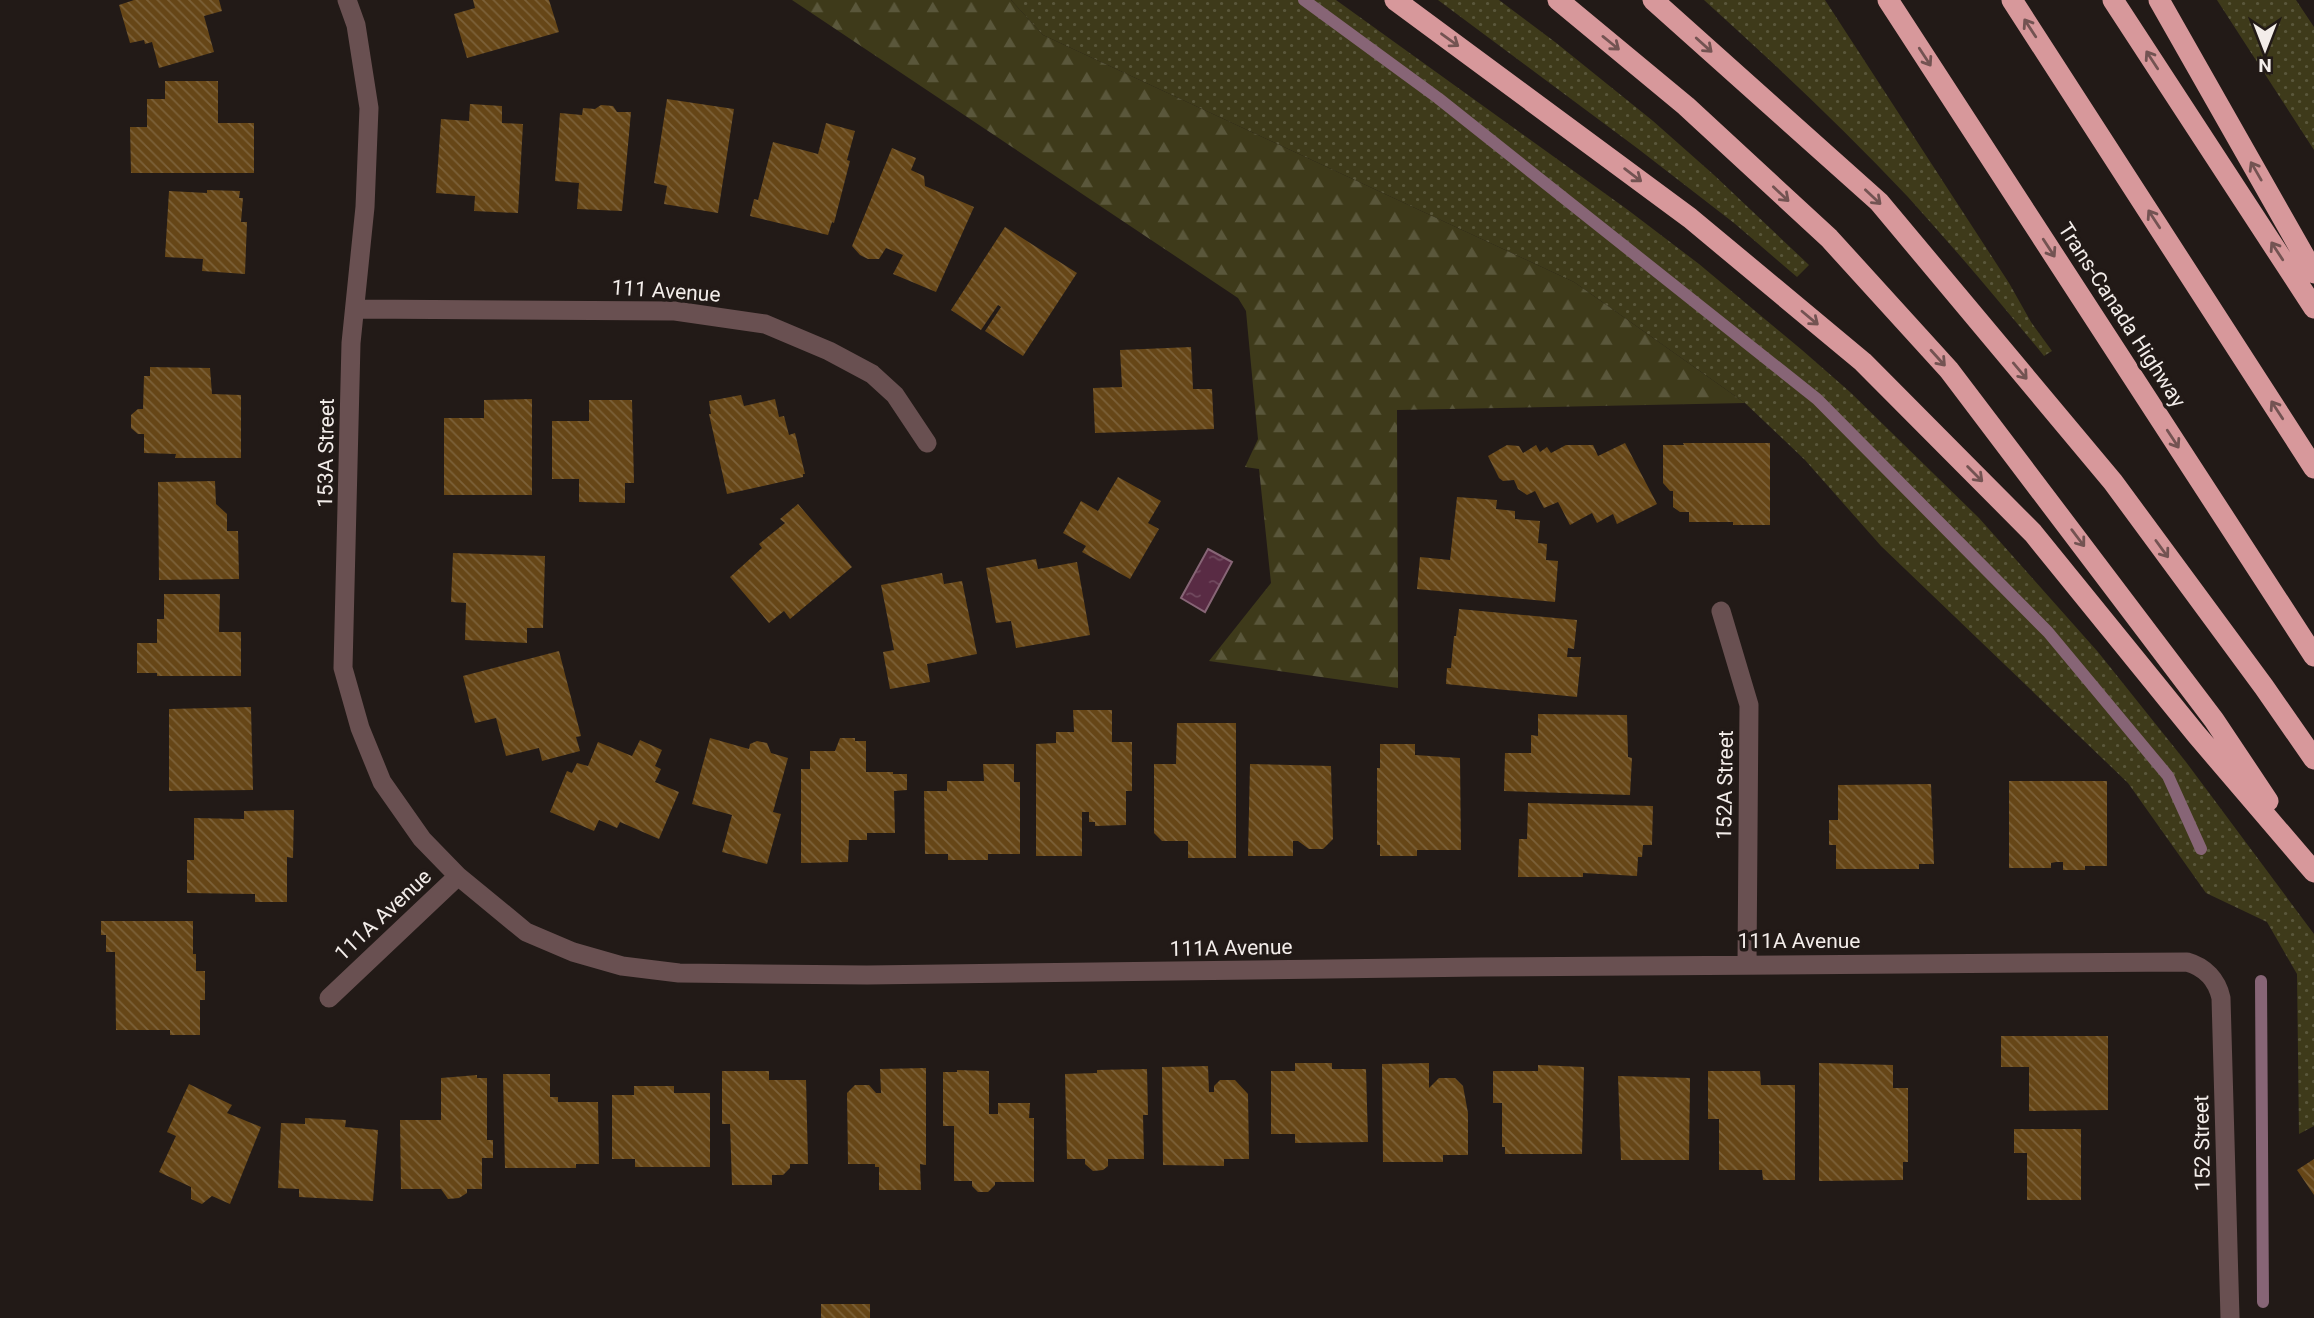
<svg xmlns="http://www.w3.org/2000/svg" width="2314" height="1318" font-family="Roboto,sans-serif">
<defs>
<pattern id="grass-dots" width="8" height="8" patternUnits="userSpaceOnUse" patternTransform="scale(1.75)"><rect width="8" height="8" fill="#3e3a1a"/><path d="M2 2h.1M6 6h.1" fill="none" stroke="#5a573b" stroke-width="1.8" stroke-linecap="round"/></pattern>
<pattern id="forest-firs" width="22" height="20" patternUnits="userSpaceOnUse" patternTransform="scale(1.75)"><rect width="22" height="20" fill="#3e3a1a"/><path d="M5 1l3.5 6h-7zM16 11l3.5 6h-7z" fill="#5a573b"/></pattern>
<pattern id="water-ripples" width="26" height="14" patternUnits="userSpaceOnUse" patternTransform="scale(1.75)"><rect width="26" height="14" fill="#592b44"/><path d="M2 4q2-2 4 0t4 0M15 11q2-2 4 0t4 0" fill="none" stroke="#714a5f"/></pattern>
<pattern id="building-back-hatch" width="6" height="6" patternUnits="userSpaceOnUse" patternTransform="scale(1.75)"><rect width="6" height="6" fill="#664617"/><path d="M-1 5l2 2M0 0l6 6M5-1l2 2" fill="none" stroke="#7c6139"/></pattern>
</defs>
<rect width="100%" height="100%" fill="#221a17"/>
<path fill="url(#grass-dots)" d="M1011 0H1336L1628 210 1699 264 1802 350 1850 392 1979 518 2098 652 2186 762 2314 934V1126L2299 1134 2297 974 2267 922 2206 893 2128 783 1881 546 1805 460 1745 403 1574 282 1043 35Z
M1438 0H1499L1555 42 1653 121 1714 175 1809 265 1797 277 1734 223 1637 148Z
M1704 0H1825L2009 283 2031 322 2052 351 2044 356C2000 302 1955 249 1908 197 1843 128 1774 63 1704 0Z
M2217 0H2296L2314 27V150Z"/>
<path fill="url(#forest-firs)" d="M792 0H1011L1043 35 1574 282 1745 403 1397 410 1398 688 1209 661 1271 583 1259 469 1245 467 1258 439 1246 311 1238 298Z"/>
<path fill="url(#water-ripples)" stroke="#876576" stroke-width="2" d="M1208 549 1232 562 1205 612 1181 598Z"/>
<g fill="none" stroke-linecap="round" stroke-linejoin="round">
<path stroke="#876576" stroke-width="12" d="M1304 0 1438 98 1817 399 2048 632 2168 776 2201 849
M2261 981 2263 1302"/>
</g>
<path fill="url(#building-back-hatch)" d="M134 0H219L222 11 204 16 214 52 159 68 152 42 145 44 144 40 130 43 119 5Z
M473 0H549L559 32 467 58 454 14 475 8Z
M165 81H218V123H254V173H131L130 127H147V99H165Z
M667 99 734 109 718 213 664 204 667 186 654 183Z
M470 104 502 106V123L523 124 518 213 474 211 475 196 436 193 441 119 469 121Z
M601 105 613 106 617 112H631L622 211 577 209 579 183 555 181 560 113 582 115 583 108 595 109Z
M826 123 855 131 847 160 850 161 834 223 832 222 828 235 750 216 754 199 758 200 773 142 818 154Z
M892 148 916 158 911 170 924 176 925 186 974 207 936 292 893 274 903 255 886 248 879 259H868L860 255 852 246Z
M207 190 240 191 239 198H243L241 222H247L245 274 202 271 203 259 165 257 169 191 207 193Z
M1005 227 1077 273 1023 356 985 331 1001 307 998 305 981 330 951 310Z
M1191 347 1193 389H1212L1214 429 1095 433 1093 388 1122 387 1120 350Z
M150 367 210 368 212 394 241 395V458H175L176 454 144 453V434H138L131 428V415L138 409H143L144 376H150Z
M741 395 744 406 775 399 779 417 784 416 789 435 795 433 805 474H803V477L727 494 709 414H711L709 401Z
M532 399V495H444V418H484V400Z
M589 400H632L634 483H625V503L579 502V479H552V421H589Z
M1625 443 1657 504 1617 524 1613 514 1597 523 1592 513 1570 525 1558 502 1544 508 1535 491 1527 495 1518 489 1514 480 1503 481 1499 478 1488 456 1507 445 1519 446 1523 453 1536 445 1540 452 1547 447 1551 453 1566 445H1593L1598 456Z
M1683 443H1770V525H1733V522H1689V512H1680L1673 507V491H1670L1663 483V445H1684Z
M1118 477 1161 501 1148 523 1159 529 1130 579 1082 552 1086 546 1063 533 1081 501 1098 511Z
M215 481 216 504 227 514V531H238L239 579 159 580 158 482Z
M1457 497 1497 500 1496 509 1515 511V519L1540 521 1538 543 1547 544 1546 560 1558 561 1555 602 1417 589 1420 557 1450 560Z
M798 504 852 567 790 619 784 611 769 623 730 577 762 548 759 544 785 523 780 519Z
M453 553 545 556 543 628H527V643L465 640 466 603 451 602Z
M1036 559 1038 569 1077 562 1090 635 1016 648 1011 621 996 623 986 568Z
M942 573 944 584 962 581 977 654 927 664 930 682 890 689 883 652 894 650 881 585Z
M164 594H220L219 632H241V676H157V673H137V643H157V619H164Z
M1459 609 1577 620 1574 649 1568 648 1567 657H1581L1577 697 1446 684 1447 668H1451L1454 636H1456Z
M559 651 581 736 576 737 580 751 542 761 539 748 506 756 496 718 475 723 463 676Z
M251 707 253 790 169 791V709Z
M1073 710H1112V742H1132V791H1126V825L1095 826V822H1089V812H1082V856H1036V744L1056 743V732H1074Z
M1538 714 1627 715 1628 757 1632 758 1630 795 1504 791 1505 753H1531V735L1538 736Z
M1177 723H1236V858H1188V841H1162L1154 833V764H1176Z
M710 738 749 749 750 744 757 741 767 743 771 753 788 758 773 812 781 814 767 864 722 852 732 815 692 804Z
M840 738H855V741H866V772H893V774H907V790L894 791 895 833H867V840H849L848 862 801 863V769H810V751H835Z
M640 740 662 750 655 766 661 769 655 782 679 792 659 839 620 822 617 828 599 820 594 831 550 812 567 771 572 773 577 763 588 766 598 742 632 756Z
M1380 744H1415V755L1460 758 1461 850H1417V856H1380V845H1377V768H1380Z
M983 764H1014V782H1020V854H988V860H948V854H925L924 791H947V781H984Z
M1250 764 1331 766 1333 839 1323 849H1309L1298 841H1293V856H1248Z
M2009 781H2107V866H2085V870H2063V862H2056L2051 863V868H2009Z
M1931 784 1934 864H1919V869H1836V845H1829V820H1838V785Z
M1528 803 1653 806 1652 845H1643L1642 857H1638L1637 876 1583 873V877H1518L1519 839H1527Z
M294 810 293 858 287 857V902H255V894L187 893V860H194V818L244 819V811Z
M101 921H193V954H196V971H205V1000H200V1035H170V1030H116L115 952H106V935H101Z
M2001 1036H2108V1110L2029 1111V1067H2001Z
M1295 1063H1332V1069H1366L1368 1142 1295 1143V1134H1271V1071H1295Z
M1429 1063V1088L1439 1078H1455L1463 1086 1468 1113V1155H1443V1162H1383L1382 1064Z
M1819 1063 1893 1065V1088H1908V1162H1903V1180L1819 1181Z
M1538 1065 1584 1067 1582 1154H1505V1147H1502V1103H1493V1071H1538Z
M1208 1066 1209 1092H1214V1086L1220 1080H1235L1248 1094 1249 1159H1224V1166L1163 1165 1162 1067Z
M926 1068V1165L920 1164 921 1190H879V1167H875V1164H848L847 1093 855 1085H869L876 1093H881L880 1069Z
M1147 1069 1148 1115H1143L1144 1159H1108V1166L1103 1170 1093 1171 1085 1164V1159H1067L1065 1074 1097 1073V1070Z
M957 1070 989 1071V1114H998V1103H1030L1029 1118H1034V1182H995V1185L988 1192H978L972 1186V1181H954V1126H943V1072H957Z
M722 1071H769V1080H806L808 1164H790V1168L783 1175H772V1185H732L730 1124H722Z
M1708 1071H1760L1761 1085H1795V1180H1763L1762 1170H1719V1119H1708Z
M503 1074H550V1097H558V1102H598L599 1164H576V1168H505Z
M477 1075V1078H487V1140H493V1158H482V1189H467V1193L459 1198 448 1199 441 1189H401L400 1120H441V1078Z
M1618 1076 1690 1078 1689 1160H1621Z
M189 1084 232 1105 227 1113 261 1127 230 1204 212 1196 202 1204 191 1199V1187L159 1172 176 1136 167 1132Z
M634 1086H674V1093H710V1167H635V1159H612V1095H634Z
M305 1118 346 1120 345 1127 378 1130 373 1201 299 1197V1189L278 1188 281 1123 305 1124Z
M2014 1129H2081V1200H2027V1153H2014Z
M2314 1159V1195L2297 1170Z
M821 1304H870V1318H821Z"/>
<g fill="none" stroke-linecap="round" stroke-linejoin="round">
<path stroke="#695051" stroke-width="19" d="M347 0 356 25 369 108 365 207 351 343 343 668 360 728 382 782 422 839 458 876 526 932 573 952 622 966 679 973 867 975 1482 967 2187 962C2205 967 2217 980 2221 998L2230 1318
M356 309 675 311 765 324 829 351 872 374 895 395 927 443
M1721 611 1749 705 1747 964
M329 998 458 876"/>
<path stroke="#d7989b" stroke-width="21" d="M1395 0 1690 218 1863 362 2033 533 2196 734 2314 872
M1558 0 1686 106 1829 238 1949 370 2214 720 2268 801
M1653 0 1879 202 2113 482 2264 687 2314 759
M1888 0 2314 656
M2012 0 2314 468
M2113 0 2314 308
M2159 0 2314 273"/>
</g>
<defs><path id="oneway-shaft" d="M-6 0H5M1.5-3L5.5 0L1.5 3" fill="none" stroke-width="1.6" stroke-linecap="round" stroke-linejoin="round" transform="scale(1.75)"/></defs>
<g stroke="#735352">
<use href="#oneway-shaft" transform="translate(2030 28) rotate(-123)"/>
<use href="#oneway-shaft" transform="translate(1450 40) rotate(36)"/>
<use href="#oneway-shaft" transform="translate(1611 43) rotate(39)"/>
<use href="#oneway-shaft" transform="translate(1704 45) rotate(42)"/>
<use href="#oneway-shaft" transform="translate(1925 57) rotate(57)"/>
<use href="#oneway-shaft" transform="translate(2152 60) rotate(-123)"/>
<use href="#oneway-shaft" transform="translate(2256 171) rotate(-120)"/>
<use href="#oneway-shaft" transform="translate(1633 175) rotate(37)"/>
<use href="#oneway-shaft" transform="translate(1781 194) rotate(43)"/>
<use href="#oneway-shaft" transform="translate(1873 197) rotate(43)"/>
<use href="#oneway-shaft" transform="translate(2154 219) rotate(-123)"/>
<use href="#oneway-shaft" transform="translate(2049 248) rotate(57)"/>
<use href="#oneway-shaft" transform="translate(2277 251) rotate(-123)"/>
<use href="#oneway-shaft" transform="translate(1810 318) rotate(40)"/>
<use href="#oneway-shaft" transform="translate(1938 358) rotate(48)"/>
<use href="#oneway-shaft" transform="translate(2020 371) rotate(50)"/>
<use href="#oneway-shaft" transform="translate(2277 410) rotate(-123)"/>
<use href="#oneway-shaft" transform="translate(2173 439) rotate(57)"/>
<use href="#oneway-shaft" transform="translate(1975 474) rotate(45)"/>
<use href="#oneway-shaft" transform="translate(2078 538) rotate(53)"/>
<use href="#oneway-shaft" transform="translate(2162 549) rotate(54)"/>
</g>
<g text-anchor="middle" stroke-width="7" stroke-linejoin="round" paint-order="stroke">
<g font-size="21" fill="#f3edea" stroke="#221a17">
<text transform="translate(666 291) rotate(4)" y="7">111 Avenue</text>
<text transform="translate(2122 315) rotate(57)" y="7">Trans-Canada Highway</text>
<text transform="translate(326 453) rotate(-89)" y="7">153A Street</text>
<text transform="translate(1725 785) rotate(-89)" y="7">152A Street</text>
<text transform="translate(383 915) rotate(-43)" y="7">111A Avenue</text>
<text x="1799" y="948">111A Avenue</text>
<text transform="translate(1231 948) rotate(-1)" y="7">111A Avenue</text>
<text transform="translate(2202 1143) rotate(-91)" y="7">152 Street</text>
</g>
</g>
<g transform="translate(2265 49) rotate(180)" stroke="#221a17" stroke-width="5" paint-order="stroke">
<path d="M0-5L12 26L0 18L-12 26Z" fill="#f3edea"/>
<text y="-10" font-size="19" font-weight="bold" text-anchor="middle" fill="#f3edea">N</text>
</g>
</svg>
